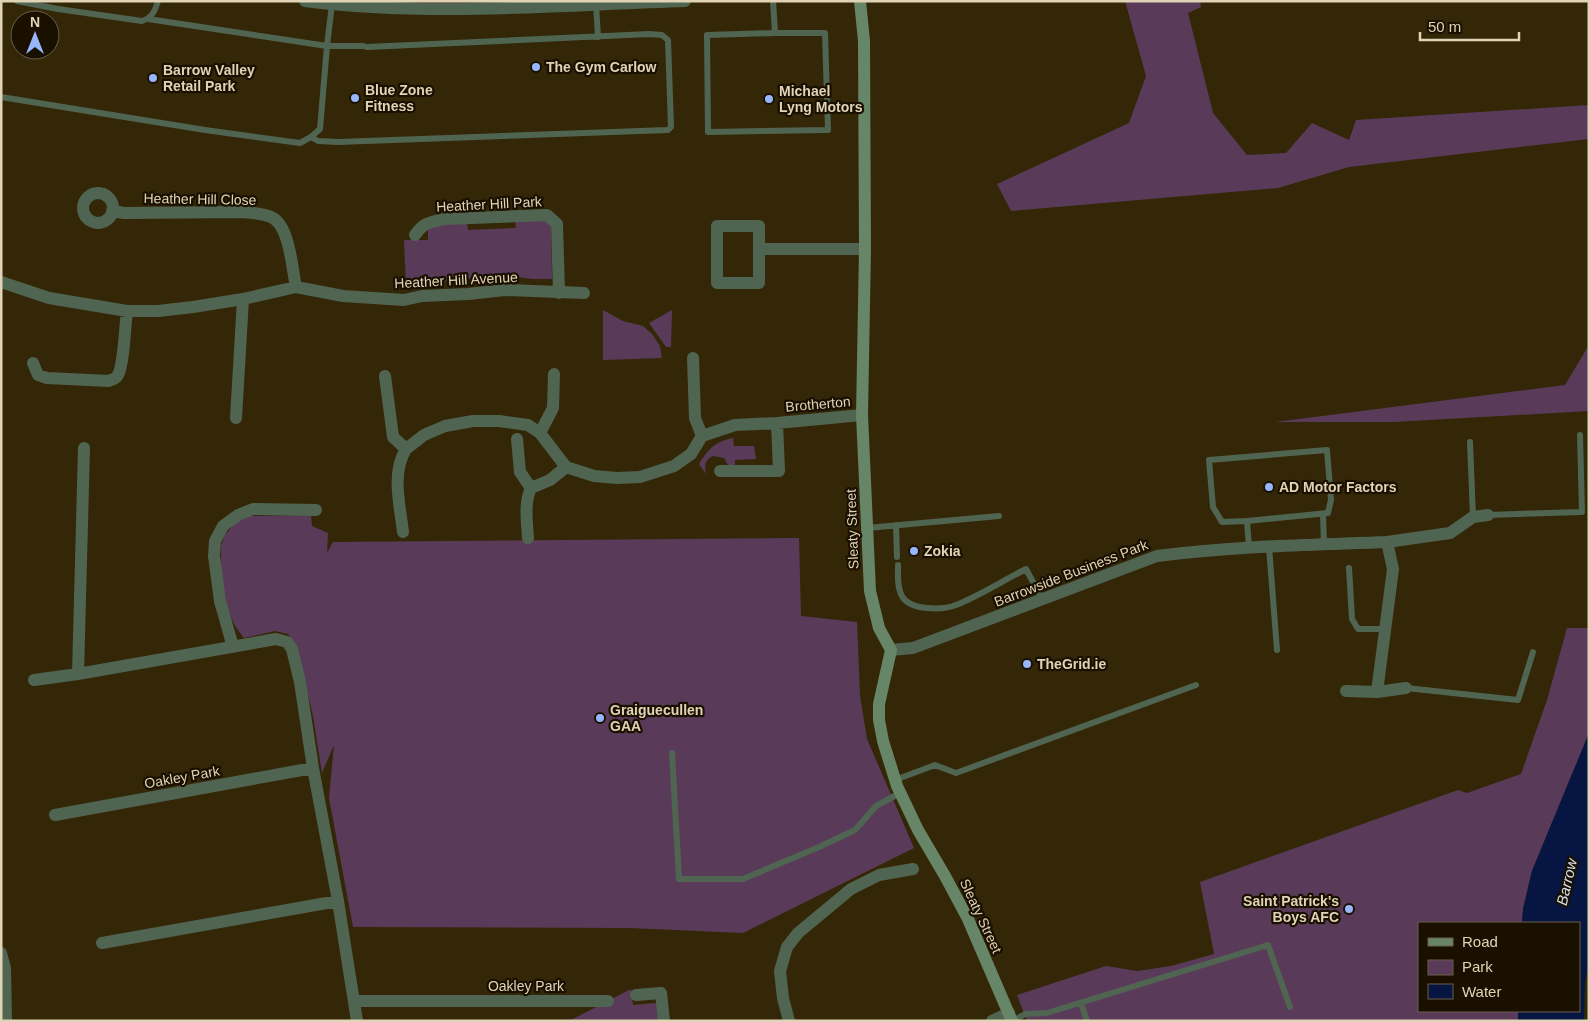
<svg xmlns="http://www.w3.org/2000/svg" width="1590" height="1022" font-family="Arial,sans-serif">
<rect width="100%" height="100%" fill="#342708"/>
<path fill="#593b59" d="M1125 1H1200L1201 7 1188 13 1213 113 1247 155 1286 153 1312 123 1349 140 1356 120 1589 105V139L1349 167 1278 188 1011 211 997 184 1129 123 1146 76Z
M546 219 551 226 552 279H533L501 275 406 286 404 240H428V227L467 222 468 230 516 228 515 220Z
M603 310 623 321 643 326 652 334 660 346 662 358 603 360Z
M672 310 671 347H666L649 323Z
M1589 345V411L1394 422H1275L1565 385Z
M733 438 734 446H754L756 459 735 460V470L729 467 724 458 713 456C705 459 704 467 706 474L699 464C709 448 715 442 733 438Z
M311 515 312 526 328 533 327 553 333 542 799 538 801 616 857 622 860 696 867 739 914 848 743 933 629 928 353 927 329 798 334 745 322 773 313 716 299 656 296 646 288 634 275 631 244 638 235 626 227 608 221 571V545L225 535 235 523 250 516Z
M1567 628H1589V733L1532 871 1523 909 1522 923H1419V1011H1518V1021H1027L1017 995 1106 966 1137 971 1171 966 1214 954 1200 882 1458 790 1467 793 1521 774 1547 700Z
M631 989 633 1005 655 1003 658 1005 659 1021H569Z"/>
<path fill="#071543" d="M1589 733V960L1585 983 1584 1021H1518V1011H1579V923H1522L1523 909 1532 871Z"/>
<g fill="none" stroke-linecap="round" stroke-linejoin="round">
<path stroke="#506551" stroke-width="6" d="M17 1 58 9 142 21C152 18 155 11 158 1
M773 1 775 33
M332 4 327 46H363
M596 4 598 37
M775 33H825L828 130 708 132 707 35Z
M1 97 205 130 300 143 311 137 320 129 327 46 148 19
M311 137 318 141 338 142 668 130 671 127 668 40 662 35 649 34 367 47
M1470 442 1473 517
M1323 514 1324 544
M1488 515 1582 512 1580 435
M1247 521 1328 513 1331 500 1327 450 1209 460 1213 507 1222 522 1247 521 1249 547
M896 525 897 557
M867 528 999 516
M1269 547 1277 650
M898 565C898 575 897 588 902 596 910 611 943 610 956 605 979 596 1004 580 1026 569L1042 599
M1349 568 1352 619 1358 629H1386
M1406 688 1518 700 1533 652
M672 753 679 879H743L819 847 855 830 876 806 900 793
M895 780 935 765 956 773 1196 685
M1081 1003 1087 1021
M1013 1021 1025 1014 1047 1013 1268 945 1290 1007"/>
<path stroke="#506551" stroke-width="12" d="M305 1C430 17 558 5 685 1
M83 208a15 15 0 1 1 30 0a15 15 0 1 1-30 0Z
M112 211 124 213 242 212C251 213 264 213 273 218 290 228 292 269 296 287
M717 226H759V283H717Z
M415 235C424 222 430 222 445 219L547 215 557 224 559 293
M759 249H865
M1 282 49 298 127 311H158L193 307 243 299 296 287 343 296 404 300 422 296 468 294 505 290 584 293
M693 358 695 418 702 436
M33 363 38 375 47 378 109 381C113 379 116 379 118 375 124 364 125 325 127 311
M385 376 393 437 406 449 424 435 445 426 473 421H499L528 425 540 433 566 467 594 476 617 478 640 477 674 466 691 454 702 436 735 425 777 423 862 415
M236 418 243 299
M540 433 553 408 554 374
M517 439 520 472 531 488
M720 471H779L777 423
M403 532C400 505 391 473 406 449
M528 538C527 521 524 503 531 488L550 480 566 467
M1387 542 1450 533 1473 517 1488 515
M233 647 220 601 214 556 215 541 223 526 238 515 253 509 316 510
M891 650 913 648 1157 556C1233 546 1310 545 1387 542L1393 569 1377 692 1406 688
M78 674 84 448
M34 680 78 674 276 639 287 642 292 649 300 682 313 768 338 901 357 1021
M1346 691 1377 692
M55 815 313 768
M102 943 338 901
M1 953 5 968 6 1021
M636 995 661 993 664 1021
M354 1001H608
M789 1021 783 998 780 971 787 947 798 933 851 889 879 875 913 869
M992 1021 1009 1013"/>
<path stroke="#668667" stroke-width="12" d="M860 1 864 41 865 249 862 415 870 591 879 628 891 650 879 704V720L883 741 897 786 918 830 945 876 968 919 1012 1021"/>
</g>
<g fill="#97b6fd" stroke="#1a1000" stroke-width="2">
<circle cx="536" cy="67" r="5"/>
<circle cx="153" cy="78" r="5"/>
<circle cx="355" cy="98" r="5"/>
<circle cx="769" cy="99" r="5"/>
<circle cx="1269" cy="487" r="5"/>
<circle cx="914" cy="551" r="5"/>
<circle cx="1027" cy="664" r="5"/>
<circle cx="600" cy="718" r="5"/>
<circle cx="1349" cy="909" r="5"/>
</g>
<g text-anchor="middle" stroke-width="4.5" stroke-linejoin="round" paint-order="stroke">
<g font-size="14" font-weight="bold" fill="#e0d3b6" stroke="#1a1000" text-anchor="start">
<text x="546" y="72">The Gym Carlow</text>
<text x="163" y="75">Barrow Valley<tspan x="163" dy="16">Retail Park</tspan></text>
<text x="365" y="95">Blue Zone<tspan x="365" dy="16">Fitness</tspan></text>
<text x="779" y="96">Michael<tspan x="779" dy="16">Lyng Motors</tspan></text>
<text x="1279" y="492">AD Motor Factors</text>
<text x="924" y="556">Zokia</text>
<text x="1037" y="669">TheGrid.ie</text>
<text x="610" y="715">Graiguecullen<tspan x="610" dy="16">GAA</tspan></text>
<text x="1339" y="906" text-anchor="end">Saint Patrick's<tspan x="1339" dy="16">Boys AFC</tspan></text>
</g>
<g font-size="14" fill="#e0d3b6" stroke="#1a1000">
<text transform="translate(200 199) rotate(1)" y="5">Heather Hill Close</text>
<text transform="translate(489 204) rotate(-3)" y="5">Heather Hill Park</text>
<text transform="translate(456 280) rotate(-3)" y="5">Heather Hill Avenue</text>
<text transform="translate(818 404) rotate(-5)" y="5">Brotherton</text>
<text transform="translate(852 529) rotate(-92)" y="5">Sleaty Street</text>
<text transform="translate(1071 573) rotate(-21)" y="5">Barrowside Business Park</text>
<text transform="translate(182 777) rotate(-10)" y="5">Oakley Park</text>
<text transform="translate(981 916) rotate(65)" y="5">Sleaty Street</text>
<text x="526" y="991">Oakley Park</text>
</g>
<g font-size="15" font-style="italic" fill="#d9e0f1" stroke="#1a1000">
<text transform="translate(1567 882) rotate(-77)" y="5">Barrow</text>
</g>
</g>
<rect width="1590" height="1022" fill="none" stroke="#e0d3b6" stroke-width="5"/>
<rect x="1418" y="922" width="162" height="90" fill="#1a1000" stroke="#695e49"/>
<rect x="1428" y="938" width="25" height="8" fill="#668667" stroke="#695e49"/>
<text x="1462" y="947" font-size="15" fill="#e0d3b6">Road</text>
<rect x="1428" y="960" width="25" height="15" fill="#593b59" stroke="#695e49"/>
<text x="1462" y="972" font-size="15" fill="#e0d3b6">Park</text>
<rect x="1428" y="984" width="25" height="15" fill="#071543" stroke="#695e49"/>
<text x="1462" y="997" font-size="15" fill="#e0d3b6">Water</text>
<g transform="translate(35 35)"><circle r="24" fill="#1a1000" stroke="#695e49"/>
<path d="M0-4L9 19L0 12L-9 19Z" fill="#97b6fd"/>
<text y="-8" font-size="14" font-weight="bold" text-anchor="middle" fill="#e0d3b6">N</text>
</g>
<path d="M1420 32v8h99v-8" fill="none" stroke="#e0d3b6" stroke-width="2.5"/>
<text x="1428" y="32" font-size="15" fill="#e0d3b6" stroke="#1a1000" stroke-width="4" paint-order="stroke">50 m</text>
</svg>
